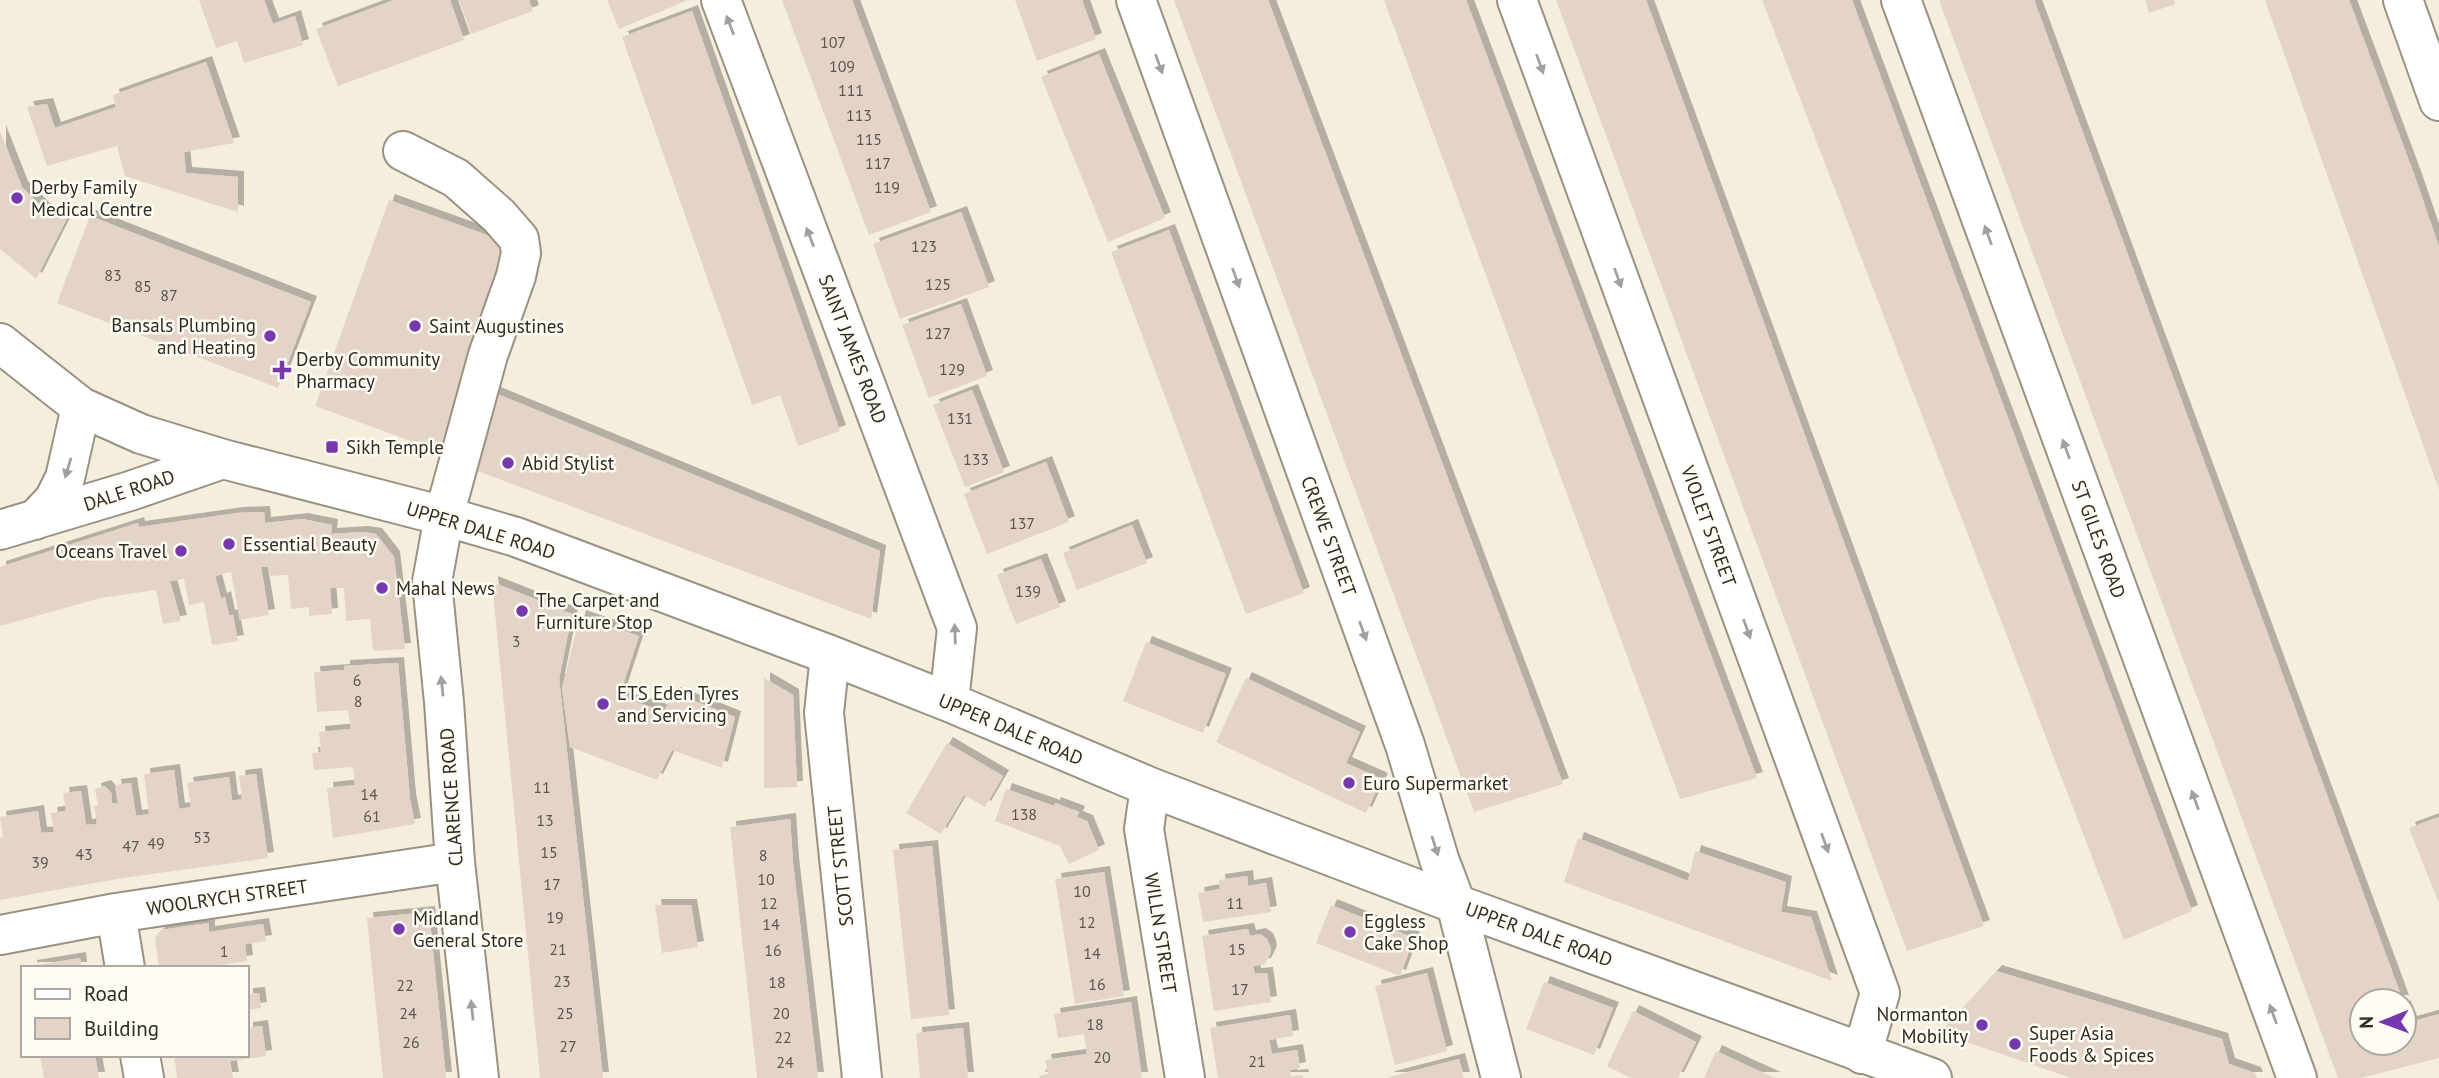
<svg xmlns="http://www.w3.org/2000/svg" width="2439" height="1078" font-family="'PT Sans',sans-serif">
<defs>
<filter id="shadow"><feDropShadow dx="6" dy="-6" stdDeviation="0" flood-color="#0004"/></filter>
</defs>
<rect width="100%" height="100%" fill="#f6eedd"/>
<path fill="#e4d4c7" filter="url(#shadow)" d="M199 0H264L273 24 295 16 303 45 244 63 237 41 216 48Z
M394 0H450L464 40 338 86 316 29Z
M459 0H529L533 11 471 34Z
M607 0H688L619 29Z
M782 0H852L931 212 869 235Z
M1015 0H1082L1096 39 1037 61Z
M1174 0H1268L1563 784 1474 812Z
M1384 0H1466L1757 778 1680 799Z
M1556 0H1646L1984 926 1907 951Z
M1762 0H1852L2192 911 2124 940Z
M1939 0H2034L2403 1001H2362V1043H2404V1005L2411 1022 2439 1014V1058L2361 1078H2338Z
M2145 0H2174L2175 4 2149 13Z
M2265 0H2349L2415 177 2439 247V490Z
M692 11 840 431 798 446 780 395 752 405 622 37Z
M1099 54 1165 218 1108 242 1041 77Z
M206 62 234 143 184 152 186 173 238 177V212L125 176 117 146 47 166 27 107 47 104 55 128 116 107 113 95Z
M0 131 22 187 44 209 67 218 36 279 0 249Z
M389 200 515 245 441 452 315 406Z
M961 212 989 287 900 319 873 244Z
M90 216 311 302 278 388 57 303Z
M1169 230 1304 593 1246 614 1111 252Z
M961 304 987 376 929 398 902 325Z
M972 390 1004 472 965 487 933 405Z
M495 393 880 551 871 619 467 467Z
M1046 462 1069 522 987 554 964 494Z
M264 512 265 523 302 519 332 525 331 534 362 532 376 534 394 557 405 649 373 651 370 619 346 621 344 588H330L332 614 309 616V607L291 609 288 575 270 576 269 567H261L269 615 240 620 231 572 215 576 221 599 225 597 229 616 233 615 238 641 212 645 204 602 189 605 184 579 170 581 181 621 163 624 156 590 101 598 0 626V567L138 523 139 527 237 513Z
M1132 525 1147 563 1077 590 1063 553Z
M1041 559 1060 607 1016 624 997 575Z
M492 582 572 614 559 679 603 1078H540Z
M580 616 639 636 619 697 664 711 674 693 735 717 722 768 672 750 657 780 570 747 562 688Z
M1146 642 1226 674 1203 733 1123 701Z
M398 663 410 799 415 824 333 838 327 788 355 785 353 767 314 770 312 753 321 752 319 732 351 729 348 710 317 712 314 672 344 670V666Z
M764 678 793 695 797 787 764 788Z
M1246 678 1360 732 1346 763 1382 779 1366 813 1216 742Z
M947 743 1003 776 985 807 964 795 941 834 906 813Z
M174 770 179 809 191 807 187 783 229 777 232 801 242 799 239 776 256 774 268 858 123 878 0 900V838H3L0 817 38 811 41 833 54 832 51 813 66 811 63 793 81 791 86 825 97 824 94 806H98L95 789 105 786 112 794V803H118L115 785 131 783 136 816 149 814 144 774Z
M1006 789 1054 806 1055 803 1079 812 1077 817 1087 821 1099 850 1069 864 1060 846 995 821Z
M2439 817V904L2409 828Z
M790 819 793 863 818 1078H757L730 827Z
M1578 838 1688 881 1695 851 1786 882 1781 912 1811 917 1832 981 1564 882Z
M932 846 949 1015 911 1019 893 850Z
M1104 872 1124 996 1075 1004 1055 879Z
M1247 876 1248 886 1266 883 1271 912 1203 922 1198 893 1220 889 1219 880Z
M655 905H691L698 947 662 953Z
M1331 905 1414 938 1400 976 1316 943Z
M429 912 446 1078H383L367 918Z
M209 923V932L263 924 266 941 245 944 247 961 215 966V968H159L155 938 161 930Z
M1248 929 1250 936 1260 934 1267 939 1270 946 1271 952 1265 964 1253 966 1255 974 1267 973 1271 1002 1214 1011 1202 936Z
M80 958 81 968H31V966Z
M1996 971 2222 1039 2229 1064 2255 1073 2257 1078H2071L1940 1033Z
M1427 973 1447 1051 1395 1065 1375 986Z
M1544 982 1613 1008 1594 1055 1526 1029Z
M259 993 261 1008 247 1010V994Z
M1131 1002 1142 1078H1040L1039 1076 1048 1074 1045 1060 1087 1054 1084 1034 1058 1038 1054 1014Z
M1633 1011 1696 1042 1678 1078H1631L1607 1066Z
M1290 1015 1293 1036 1269 1040 1272 1054 1297 1050 1300 1068 1290 1070 1291 1076 1302 1075 1303 1078H1218L1210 1028Z
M262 1026 266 1056 230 1061 233 1078H177L174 1055H247V1028Z
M963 1028 968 1078H920L916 1033Z
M1716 1051 1746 1065 1775 1078H1704Z
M40 1055H95L99 1078H44Z
M1459 1059 1464 1078H1389V1077Z"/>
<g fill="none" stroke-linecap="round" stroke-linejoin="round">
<g stroke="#999282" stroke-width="42">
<path id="minor" d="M721 0 957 628 949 702
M1136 0 1405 745 1439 859 1456 904 1501 1078
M1517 0 1880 993 1862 1054
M1901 0 2297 1078
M2403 0 2439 101
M403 151 456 178 499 216 519 239 521 253 516 276 488 355 444 516 432 582 444 702 455 862 479 1078
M0 343 81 407 141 434 223 459 444 516 516 537 830 655 949 702 1150 787 1456 904 1932 1078
M35 520 54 500 65 478 81 407
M0 530 130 491 223 459
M830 655 824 713 862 1078
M1150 787 1144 829 1185 1078
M116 913 125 968
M0 935 116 913 455 862
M140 1055 144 1078"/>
</g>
<use href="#minor" stroke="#fff" stroke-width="38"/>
</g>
<defs><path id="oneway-solid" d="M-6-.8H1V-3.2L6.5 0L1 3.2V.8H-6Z" transform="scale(1.75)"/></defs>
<g fill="#a1a09d">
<use href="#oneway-solid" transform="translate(730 25) rotate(-111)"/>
<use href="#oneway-solid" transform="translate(1159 64) rotate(70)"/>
<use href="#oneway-solid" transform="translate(1540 64) rotate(70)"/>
<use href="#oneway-solid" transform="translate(1988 235) rotate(-110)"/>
<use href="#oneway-solid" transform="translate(810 237) rotate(-111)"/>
<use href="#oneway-solid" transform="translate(1236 278) rotate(70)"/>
<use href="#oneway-solid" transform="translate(1618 278) rotate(70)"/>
<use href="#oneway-solid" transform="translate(2066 449) rotate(-110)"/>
<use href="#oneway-solid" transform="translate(68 468) rotate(107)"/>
<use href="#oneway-solid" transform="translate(1747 629) rotate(70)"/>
<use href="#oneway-solid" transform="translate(1363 631) rotate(70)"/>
<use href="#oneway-solid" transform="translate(955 634) rotate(-92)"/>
<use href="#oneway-solid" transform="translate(442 686) rotate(-96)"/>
<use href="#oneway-solid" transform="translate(2195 800) rotate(-110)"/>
<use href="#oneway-solid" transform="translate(1825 843) rotate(70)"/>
<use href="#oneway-solid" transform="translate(1435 846) rotate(72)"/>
<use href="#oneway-solid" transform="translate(472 1010) rotate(-96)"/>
<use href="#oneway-solid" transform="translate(2273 1014) rotate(-110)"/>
</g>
<g fill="#7538ad" stroke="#fffcf5" stroke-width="2.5">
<circle cx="17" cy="198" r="7"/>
<circle cx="415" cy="326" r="7"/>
<circle cx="270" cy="336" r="7"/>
<path d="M278.5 359.5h7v7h7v7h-7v7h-7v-7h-7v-7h7z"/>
<rect x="325" y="440" width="14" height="14" rx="3.5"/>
<circle cx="508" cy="463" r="7"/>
<circle cx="229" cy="544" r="7"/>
<circle cx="181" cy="551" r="7"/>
<circle cx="382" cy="588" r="7"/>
<circle cx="522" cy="611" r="7"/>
<circle cx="603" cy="704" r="7"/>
<circle cx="1349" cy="783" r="7"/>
<circle cx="399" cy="929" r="7"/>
<circle cx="1350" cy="932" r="7"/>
<circle cx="1982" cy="1025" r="7"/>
<circle cx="2015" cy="1044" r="7"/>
</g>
<g text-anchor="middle" stroke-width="5" stroke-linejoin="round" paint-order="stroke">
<g font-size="16" fill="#5c564e">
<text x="833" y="48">107</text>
<text x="842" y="72">109</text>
<text x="851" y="96">111</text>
<text x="859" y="121">113</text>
<text x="869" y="145">115</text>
<text x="878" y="169">117</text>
<text x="887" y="193">119</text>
<text x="924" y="252">123</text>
<text x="113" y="281">83</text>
<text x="938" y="290">125</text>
<text x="143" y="292">85</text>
<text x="169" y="301">87</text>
<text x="938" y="339">127</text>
<text x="952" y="375">129</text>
<text x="960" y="424">131</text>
<text x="976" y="465">133</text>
<text x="1022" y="529">137</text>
<text x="1028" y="597">139</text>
<text x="516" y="647">3</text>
<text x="357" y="686">6</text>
<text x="358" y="707">8</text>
<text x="542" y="793">11</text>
<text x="369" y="800">14</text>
<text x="1024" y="820">138</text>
<text x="372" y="822">61</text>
<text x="545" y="826">13</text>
<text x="202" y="843">53</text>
<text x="156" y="849">49</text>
<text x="131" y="852">47</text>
<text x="549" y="858">15</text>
<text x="84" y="860">43</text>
<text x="763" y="861">8</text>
<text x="40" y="868">39</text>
<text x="766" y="885">10</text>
<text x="552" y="890">17</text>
<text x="1082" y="897">10</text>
<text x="769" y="909">12</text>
<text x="1235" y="909">11</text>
<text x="555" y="923">19</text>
<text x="1087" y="928">12</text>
<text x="771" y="930">14</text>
<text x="558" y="955">21</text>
<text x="1237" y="955">15</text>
<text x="773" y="956">16</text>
<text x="224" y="957">1</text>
<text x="1092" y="959">14</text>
<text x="562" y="987">23</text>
<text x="777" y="988">18</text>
<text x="1097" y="990">16</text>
<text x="405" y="991">22</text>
<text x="1240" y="995">17</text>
<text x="408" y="1019">24</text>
<text x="565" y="1019">25</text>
<text x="781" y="1019">20</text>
<text x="1095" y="1030">18</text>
<text x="783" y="1043">22</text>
<text x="411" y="1048">26</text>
<text x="568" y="1052">27</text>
<text x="1102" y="1063">20</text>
<text x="1257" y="1067">21</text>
<text x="785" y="1068">24</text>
</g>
<g font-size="19" fill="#2f2c25" stroke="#fffcf5" text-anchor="start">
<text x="31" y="194">Derby Family<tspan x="31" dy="22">Medical Centre</tspan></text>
<text x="256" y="332" text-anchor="end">Bansals Plumbing<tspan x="256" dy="22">and Heating</tspan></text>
<text x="429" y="333">Saint Augustines</text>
<text x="296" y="366">Derby Community<tspan x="296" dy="22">Pharmacy</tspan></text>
<text x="346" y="454">Sikh Temple</text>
<text x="522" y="470">Abid Stylist</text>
<text x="243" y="551">Essential Beauty</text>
<text x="167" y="558" text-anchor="end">Oceans Travel</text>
<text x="396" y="595">Mahal News</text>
<text x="536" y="607">The Carpet and<tspan x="536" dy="22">Furniture Stop</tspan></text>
<text x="617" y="700">ETS Eden Tyres<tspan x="617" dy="22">and Servicing</tspan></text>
<text x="1363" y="790">Euro Supermarket</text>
<text x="413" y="925">Midland<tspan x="413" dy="22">General Store</tspan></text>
<text x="1364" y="928">Eggless<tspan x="1364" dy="22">Cake Shop</tspan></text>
<text x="1968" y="1021" text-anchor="end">Normanton<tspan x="1968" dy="22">Mobility</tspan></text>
<text x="2029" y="1040">Super Asia<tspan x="2029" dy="22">Foods &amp; Spices</tspan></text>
</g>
<g font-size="19" fill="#2f2c25" stroke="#fffcf5">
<text transform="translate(853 349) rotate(69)" y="7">SAINT JAMES ROAD</text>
<text transform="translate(129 490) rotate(-18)" y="7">DALE ROAD</text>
<text transform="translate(1709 526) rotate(70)" y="7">VIOLET STREET</text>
<text transform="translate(481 530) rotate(17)" y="7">UPPER DALE ROAD</text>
<text transform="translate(1329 536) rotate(70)" y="7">CREWE STREET</text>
<text transform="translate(2099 539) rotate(70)" y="7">ST GILES ROAD</text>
<text transform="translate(1011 729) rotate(23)" y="7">UPPER DALE ROAD</text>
<text transform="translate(451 797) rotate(-94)" y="7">CLARENCE ROAD</text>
<text transform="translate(840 866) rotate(-96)" y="7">SCOTT STREET</text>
<text transform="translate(227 897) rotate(-8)" y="7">WOOLRYCH STREET</text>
<text transform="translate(1161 933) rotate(81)" y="7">WILLN STREET</text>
<text transform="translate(1539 934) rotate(20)" y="7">UPPER DALE ROAD</text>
</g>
</g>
<rect x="21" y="966" width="228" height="91" fill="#fffcf5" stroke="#aca9a2" stroke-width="2"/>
<rect x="35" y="989" width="35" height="10" fill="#ffffff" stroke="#aca9a2" stroke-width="2"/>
<text x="84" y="1001" font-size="21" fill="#2f2c25">Road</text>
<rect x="35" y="1018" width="35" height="21" fill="#e4d4c7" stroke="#aca9a2" stroke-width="2"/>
<text x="84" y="1036" font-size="21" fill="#2f2c25">Building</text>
<g transform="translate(2383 1022) rotate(269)"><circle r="33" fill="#fffcf5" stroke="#aca9a2" stroke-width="2"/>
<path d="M0-5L12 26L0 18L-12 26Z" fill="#7538ad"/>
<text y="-10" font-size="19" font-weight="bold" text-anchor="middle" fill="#2f2c25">N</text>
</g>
</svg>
